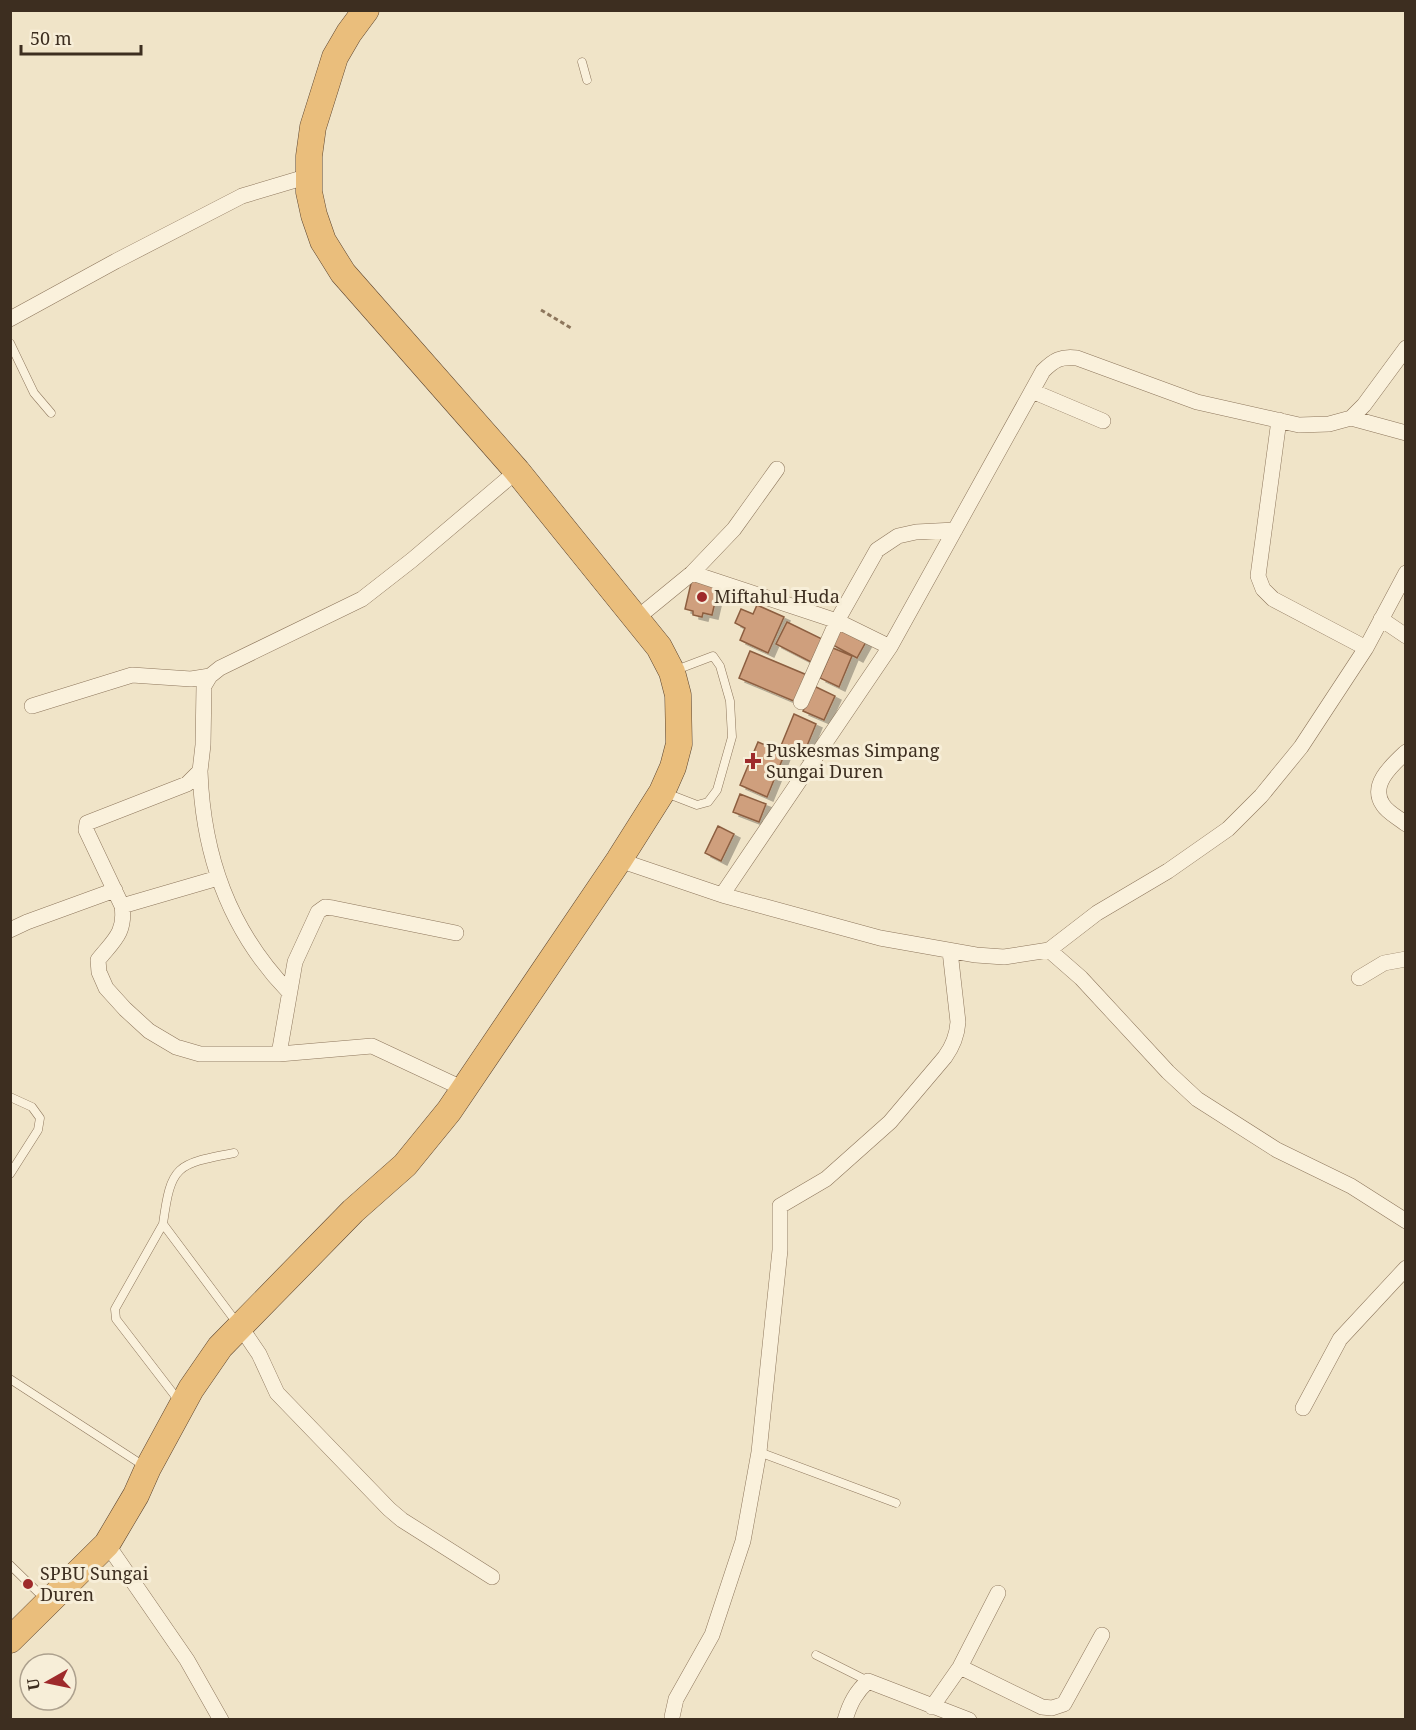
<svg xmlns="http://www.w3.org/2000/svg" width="1416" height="1730" font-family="'Noto Serif',serif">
<defs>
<filter id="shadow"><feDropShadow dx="6" dy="4" stdDeviation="0" flood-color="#0004"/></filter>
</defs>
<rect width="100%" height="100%" fill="#f0e4c8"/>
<path fill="#cf9f7d" stroke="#8d5f41" stroke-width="1.5" filter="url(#shadow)" d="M692 579 719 585 712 615 703 613 702 617 693 615V611L685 609Z
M757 605 784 617 768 653 740 640 745 628 735 623 741 609 753 614Z
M787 622 822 639 811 662 776 644Z
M840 625 867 640 857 658 831 644Z
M833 648 852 656 839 687 820 678Z
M750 651 807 675 796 702 739 678Z
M814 686 835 696 824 720 803 711Z
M794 714 816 724 802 758 780 748Z
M758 742 785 753 767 797 740 785Z
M740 794 766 804 759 822 733 812Z
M718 826 734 834 721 861 705 853Z"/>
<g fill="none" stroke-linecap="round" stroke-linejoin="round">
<g stroke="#8d765c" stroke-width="9">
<path id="service" d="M582 62 587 80
M10 343 34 393 51 413
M666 793 697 805 708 802 717 790 732 737 730 701 720 666 713 656 676 670
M10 1097 32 1107 40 1118 38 1130 10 1174
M163 1224C171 1165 176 1164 234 1153
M10 1379 144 1466
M179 1401 116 1319 115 1309 163 1224 237 1323
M759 1452 896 1503
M10 1565 46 1600
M816 1655 868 1681"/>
</g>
<g stroke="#8d765c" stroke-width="16">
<path id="minor" d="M10 319 116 261 242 196 309 176
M1032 391 1103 421
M1351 418 1406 433
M1279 420 1258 576 1263 589 1273 599 1366 648
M692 573 837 621 890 647
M637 618 692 573 734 529 777 469
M1381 619 1406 636
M801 702 837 621 877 550 898 536 916 532 955 530
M32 706 132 675 191 679 210 676
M1406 752C1392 765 1369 785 1383 805 1388 813 1399 818 1406 824
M200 771C203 856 229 930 289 992
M619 860 722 895 880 938 976 955 1004 957 1049 950 1081 978 1168 1072 1197 1099 1277 1150 1351 1186 1406 1221
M722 895 890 647 1043 371C1054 360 1061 356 1077 358L1197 402 1299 425 1329 424 1351 418 1364 405 1406 348
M122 906 218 878
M10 930 27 922 115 890
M1049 950 1097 913 1168 871 1228 829 1261 796 1301 747 1366 648 1406 573
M1359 978 1384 963 1406 959
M279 1054 295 962 318 912 325 907 333 908 456 933
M464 1089 372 1046 279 1054H200L176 1047 149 1031 125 1009 106 988 99 972 98 960C113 941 126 933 122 906L86 830 87 823 187 784 200 771 203 745 204 686 210 676 220 668 362 599 412 560 517 471
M240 1326 259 1354 277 1393 389 1509 402 1520 492 1577
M1303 1408 1340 1339 1406 1268
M107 1544 187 1660 221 1720
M960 1667 1042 1707 1052 1708 1064 1704 1102 1635
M932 1707 960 1667 998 1593
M672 1717 676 1699 712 1635 743 1541 759 1452 780 1250V1206L826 1179 890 1122 945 1057C953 1046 957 1036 958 1022L950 951
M845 1720C850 1703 856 1692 868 1681L969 1720"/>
</g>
<g stroke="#5b4430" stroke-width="27">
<path id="trunk" d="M10 1640 107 1544 136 1495 148 1468 191 1389 220 1347 353 1211 405 1165 449 1111 619 860 662 792 673 767 679 744 678 695 672 672 659 647 517 471 343 273 323 241 314 215 309 192V156L313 127 335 57 349 33 366 10"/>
</g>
<path stroke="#8d765c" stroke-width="3" stroke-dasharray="4.5 3" stroke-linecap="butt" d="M541 310 571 328"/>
<use href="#service" stroke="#faf1dc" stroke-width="8"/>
<use href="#minor" stroke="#faf1dc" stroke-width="15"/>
<use href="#trunk" stroke="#eabe7c" stroke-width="26"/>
</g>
<g fill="#9e2a2b" stroke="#f7eed8" stroke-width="2">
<circle cx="702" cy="597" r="6"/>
<path d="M750 752h6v6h6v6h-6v6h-6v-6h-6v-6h6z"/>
<circle cx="28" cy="1584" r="6"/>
</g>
<g text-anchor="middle" stroke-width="6" stroke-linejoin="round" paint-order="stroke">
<g font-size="18" fill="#3d2e20" stroke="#f7eed8" text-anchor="start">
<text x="714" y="603">Miftahul Huda</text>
<text x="766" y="757">Puskesmas Simpang<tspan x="766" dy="21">Sungai Duren</tspan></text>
<text x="40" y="1580">SPBU Sungai<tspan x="40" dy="21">Duren</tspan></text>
</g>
</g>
<rect width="1416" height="1730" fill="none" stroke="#3d2e20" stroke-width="24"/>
<g transform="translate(48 1682) rotate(261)"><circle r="28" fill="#f7eed8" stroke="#ada18e" stroke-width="1.5"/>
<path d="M0-4.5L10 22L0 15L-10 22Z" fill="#9e2a2b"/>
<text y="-9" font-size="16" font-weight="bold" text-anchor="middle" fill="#3d2e20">U</text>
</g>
<path d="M21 45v9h120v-9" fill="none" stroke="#3d2e20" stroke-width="3"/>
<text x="30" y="45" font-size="18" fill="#3d2e20" stroke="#f7eed8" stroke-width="4.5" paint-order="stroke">50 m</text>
</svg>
